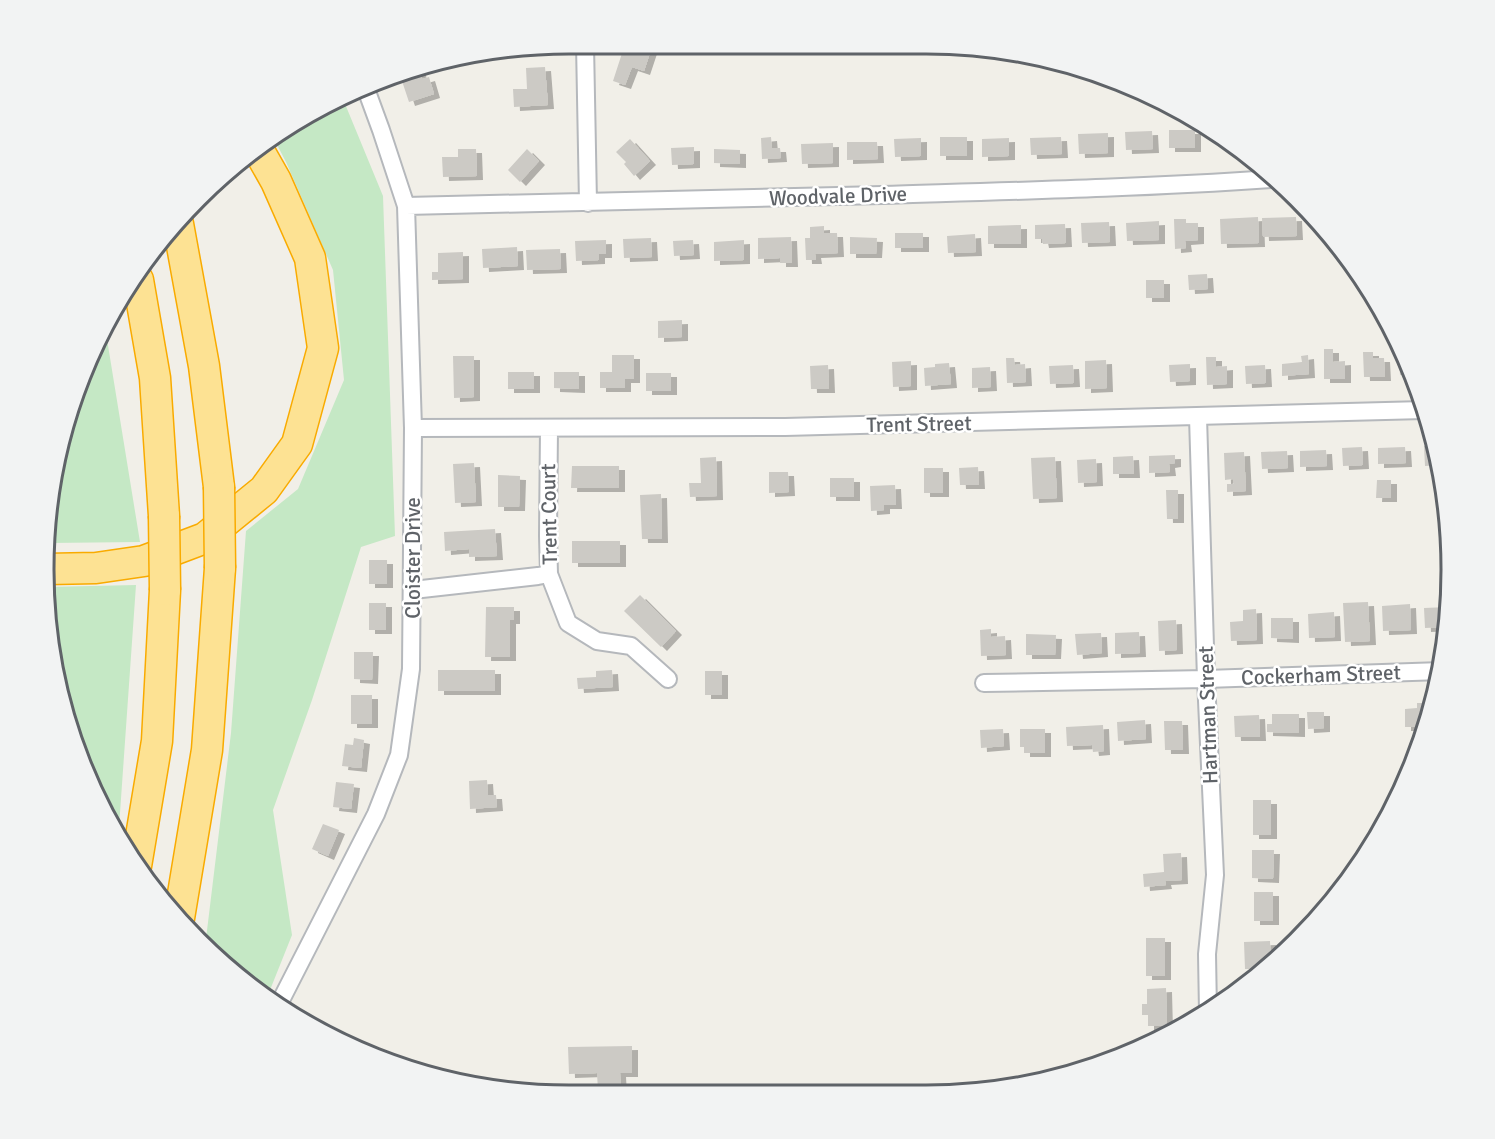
<svg xmlns="http://www.w3.org/2000/svg" width="1495" height="1139" font-family="Signika,sans-serif">
<defs>
<filter id="shadow"><feDropShadow dx="6" dy="4" stdDeviation="0" flood-color="#0004"/></filter>
</defs>
<rect width="100%" height="100%" fill="#f1efe8"/>
<path fill="#c5e8c5" d="M343 99 383 196 395 536 361 547 312 700 273 810 292 935 268 995 205 947 231 733 246 531 298 489 344 380 333 270 286 162 274 139 306 114Z
M105 327 140 542 49 543 54 467 98 337Z
M136 585 119 827 118 833 72 739 45 604 46 587Z"/>
<path fill="#cccac5" filter="url(#shadow)" d="M625 44H653L644 71 632 67 625 85 613 81Z
M545 67 548 105 514 107 513 89H527L526 68Z
M419 68 422 79 429 77 434 94 409 102 400 75Z
M1169 130H1195V148H1169Z
M1152 131 1153 149 1126 150 1125 132Z
M1108 133V153L1079 154 1078 134Z
M771 137 772 148H780L781 158 762 159 761 138Z
M940 137H967V156H940Z
M1061 137 1062 154 1031 155 1030 138Z
M921 138V156L895 157 894 139Z
M1009 138V156L982 157V139Z
M630 139 650 161 634 176 624 164 626 162 616 152Z
M847 142H877L878 159 847 160Z
M833 143V163L802 164 801 144Z
M694 147V164L672 165 671 148Z
M458 149H476L477 176 443 177 442 157H458Z
M527 149 539 161 520 182 508 170Z
M714 149 740 150V164L714 163Z
M1258 217 1259 243 1221 244 1220 219Z
M1296 217 1297 236 1263 237 1262 218Z
M1174 219H1186V223H1198V240L1185 241 1186 248 1175 249Z
M1159 221V240L1127 241 1126 223Z
M1109 222 1110 242 1082 243 1081 223Z
M1065 224 1066 243 1043 244 1042 239H1035V225Z
M1021 225V244H988V226Z
M824 226V233H837L838 253 815 254 816 260H806L805 238H810V227Z
M895 233H923V248H895Z
M975 234 976 252 948 253 947 236Z
M791 237 792 263H780V258L758 259V238Z
M850 237 877 238 876 254H850Z
M651 238 652 257 624 258 623 239Z
M606 240V254H599V260L576 261 575 241Z
M693 240 694 255 674 256 673 241Z
M744 240V260L714 261V242Z
M517 247 518 266 483 268 482 249Z
M560 249 561 269 527 270 526 250Z
M463 252V279L432 280V272H438V253Z
M1207 274 1208 289 1189 290 1188 275Z
M1146 280H1164V298H1146Z
M682 320V337L658 338V321Z
M1324 349H1333V362L1345 361V379H1324Z
M1363 352H1373V358H1384L1385 377H1364Z
M612 355H634V379H625V388H600V372H612Z
M1308 355 1309 374 1282 376V364L1302 362 1301 356Z
M453 356H474V397L454 398Z
M1399 356H1405L1413 375H1400Z
M1206 357H1216V367L1227 366V384L1207 385Z
M1006 358H1014L1015 365 1025 364 1026 382 1007 383Z
M1106 360 1107 388 1085 389V361Z
M911 361V386L893 387 892 362Z
M949 363 951 384 925 386 924 368 935 367V364Z
M1190 364V381L1170 382 1169 365Z
M828 365 829 389H811L810 366Z
M1073 365 1074 383 1050 384 1049 366Z
M1265 365 1266 383 1246 384 1245 366Z
M990 367 991 387 972 388V368Z
M508 372H534V389H508Z
M554 372H579V389L554 388Z
M646 373H671V391H646Z
M1424 446H1435L1441 465 1425 466Z
M1362 447 1363 465 1343 466 1342 448Z
M1405 447 1406 463 1378 464V448Z
M1326 450 1327 466 1300 467V451Z
M1287 451 1288 468 1262 469 1261 452Z
M1244 452 1246 491 1227 492V484H1234L1233 479 1225 480 1224 453Z
M1175 455V463L1169 464 1170 472 1149 473V456Z
M1133 456 1134 474H1113V457Z
M716 457 717 496 690 497 689 483H701L700 458Z
M1055 457 1057 498 1033 499 1031 458Z
M1096 459 1097 482 1078 483 1077 460Z
M474 463 476 502 455 503 453 464Z
M572 466H619V488H571Z
M978 467 979 485H960L959 468Z
M924 468H943V493H924Z
M769 472H788L789 492 769 493Z
M498 475 520 476 519 507H498Z
M830 478H854V497H830Z
M1377 480H1391V498H1376Z
M895 485 896 505H884V510L871 511 870 486Z
M1166 490H1178V519H1167Z
M661 494 662 539H642L640 495Z
M495 529 497 556 469 557V549L445 551 444 532Z
M572 541H620V563H572Z
M369 560H387V584H369Z
M640 595 676 631 661 647 624 611Z
M1368 602 1370 641 1345 642 1343 603Z
M369 603H386V630H369Z
M1410 604 1411 630 1383 631 1382 606Z
M486 607H514V620H510V657H485Z
M1448 607 1446 627 1425 628 1424 608Z
M1256 609 1257 640 1231 641 1230 622 1243 621V610Z
M1334 612 1335 637 1309 638 1308 614Z
M1271 618H1293V639L1271 638Z
M1176 620 1177 650 1159 651 1158 621Z
M991 629V637L1005 636 1006 655 981 656 980 630Z
M1139 632 1140 653 1115 654V633Z
M1101 633 1102 653 1077 655 1075 634Z
M1026 634 1056 635 1055 655H1026Z
M354 652H373L372 680 354 679Z
M438 670H495V691H438Z
M612 670 613 687 578 689 577 678 596 677V671Z
M705 671H722V695H705Z
M351 695H372V724H351Z
M1417 703H1429V712L1425 727H1405V709L1417 708Z
M1307 712H1324V728L1308 729Z
M1272 714H1299V733L1267 732V724H1272Z
M1259 715 1260 737H1235L1234 716Z
M1145 720 1146 739 1118 741 1117 722Z
M1164 721H1182L1183 750H1165Z
M1103 725 1104 751 1093 752 1092 745 1067 746 1066 727Z
M1003 729 1004 746 981 748 980 730Z
M1020 729H1045V753H1024V747H1020Z
M354 738 364 740 361 768 342 766 345 744 353 745Z
M487 780 488 795H496L497 807 470 809 469 781Z
M336 782 354 784 351 809 333 807Z
M1253 800H1271V835H1253Z
M323 824 339 830 328 856 312 849Z
M1252 850H1274L1273 879 1252 878Z
M1181 853 1182 880 1165 881 1166 885 1144 887 1143 874 1164 872 1163 854Z
M1254 892H1273V921H1254Z
M1146 938H1165V976H1146Z
M1270 941 1271 963 1264 969H1245L1244 942Z
M1166 988 1167 1026H1148V1015H1142V1004H1147V989Z
M1148 1037H1162L1148 1044Z
M632 1046V1073H620L621 1091H598L597 1073 569 1074 568 1047Z"/>
<g fill="none" stroke-linecap="round" stroke-linejoin="round">
<g stroke="#b5b8bc" stroke-width="20">
<path id="minor" d="M585 44 588 203
M406 206C564 203 723 199 882 195 1011 191 1141 188 1271 179
M1198 417 1206 679 1215 875 1207 954 1208 1012
M413 428 785 427 1424 410
M549 428 548 536 549 574 568 623 597 641 631 646 668 679
M413 590 538 576 549 574
M984 683 1206 679 1442 671
M279 1004 376 814 399 755 411 669 413 428 406 206 381 130 366 89"/>
</g>
<g stroke="#f9ab00" stroke-width="33">
<path id="motorway" d="M178 224 204 366 219 487
M138 280 155 378 164 516
M47 569 96 568 144 561 205 538 264 490 297 444 323 348 310 258 276 181 259 151
M136 866 157 741 165 590
M179 918 207 750 220 568"/>
</g>
<use href="#minor" stroke="#fff" stroke-width="16"/>
<use href="#motorway" stroke="#fde293" stroke-width="30"/>
<g stroke="#f9ab00" stroke-width="33" stroke-linecap="butt">
<path id="motorway-bridge" d="M219 487 220 568
M164 516 165 590"/>
</g>
<use href="#motorway-bridge" stroke="#fde293" stroke-width="30"/>
</g>
<g text-anchor="middle" stroke-width="5" stroke-linejoin="round" paint-order="stroke">
<g font-size="21" fill="#5f6368" stroke="#fff">
<text transform="translate(838 196) rotate(-2)" y="7">Woodvale Drive</text>
<text transform="translate(919 424) rotate(-1)" y="7">Trent Street</text>
<text transform="translate(549 514) rotate(-91)" y="7">Trent Court</text>
<text transform="translate(413 558) rotate(-90)" y="7">Cloister Drive</text>
<text transform="translate(1321 675) rotate(-2)" y="7">Cockerham Street</text>
<text transform="translate(1208 715) rotate(-92)" y="7">Hartman Street</text>
</g>
</g>
<path d="M0 0H1495V1139H0ZM569 54H926A515 515 0 0 1 1441 569V570A515 515 0 0 1 926 1085H569A515 515 0 0 1 54 570V569A515 515 0 0 1 569 54Z" fill="#f2f3f3" fill-rule="evenodd"/>
<path fill="none" stroke="#5f6368" stroke-width="3" d="M569 54H926A515 515 0 0 1 1441 569V570A515 515 0 0 1 926 1085H569A515 515 0 0 1 54 570V569A515 515 0 0 1 569 54Z"/>
</svg>
